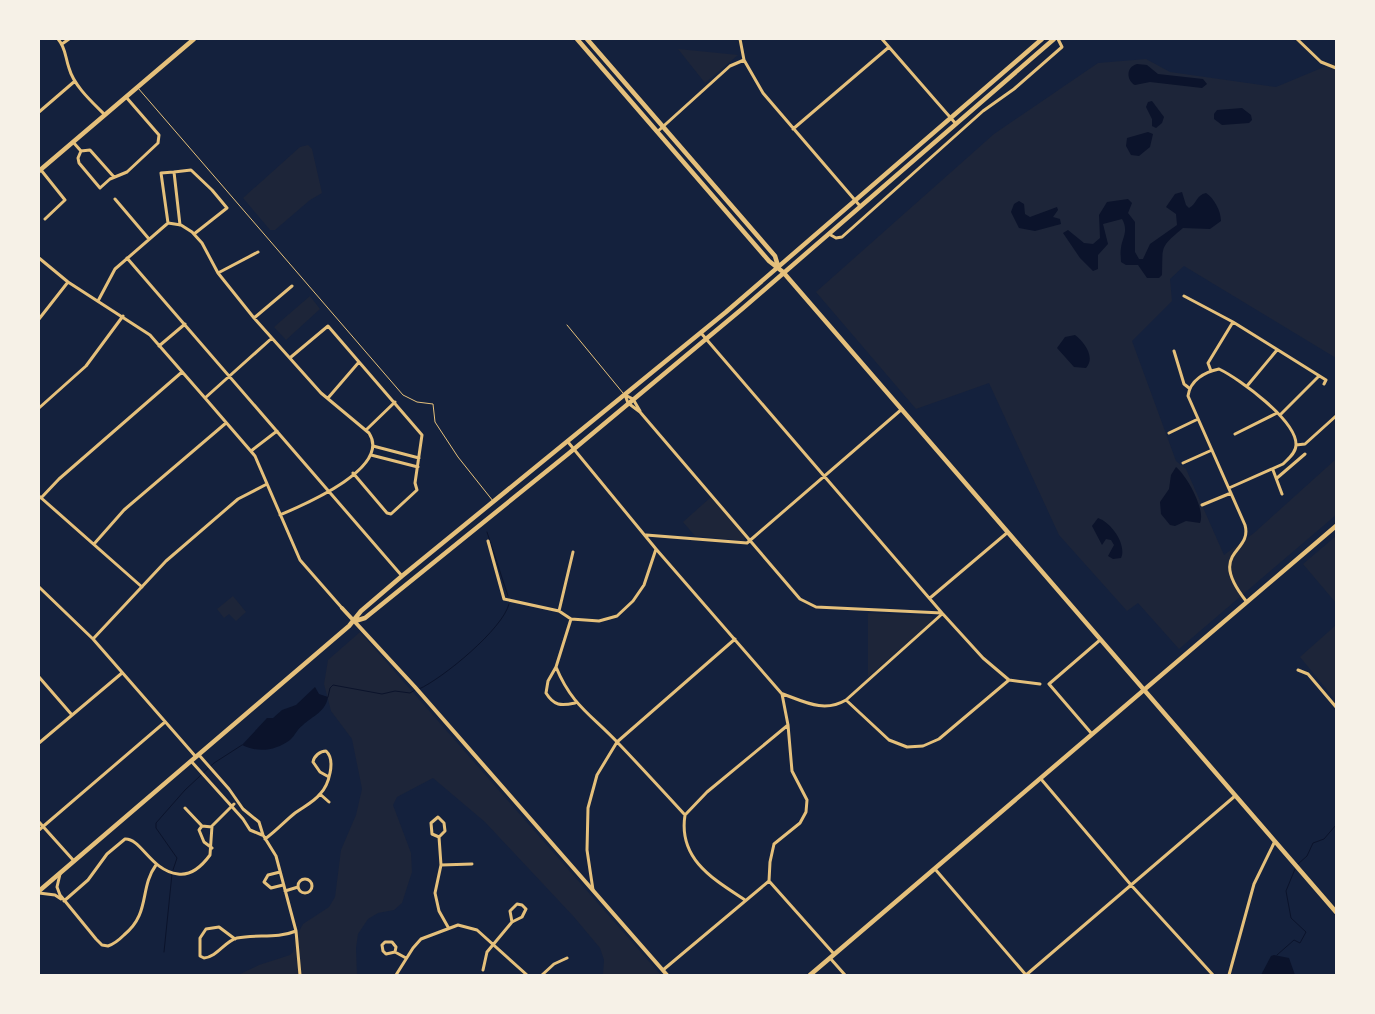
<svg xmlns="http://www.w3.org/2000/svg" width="1375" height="1014" font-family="Jost,sans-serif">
<rect width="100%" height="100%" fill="#14213d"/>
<path fill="#1d2539" d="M678 49 738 55 705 83Z
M1146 59 1170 72 1276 87 1336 62V358L1184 266 1170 279 1172 301 1132 341 1176 461 1186 469 1224 555 1254 533 1336 459V515L1179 649 1138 603 1127 611 1059 535 989 383 916 409 816 292 994 134 1098 63Z
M308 145 312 149 322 193 310 200 275 230H270L243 198 300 147Z
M310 296 320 309 286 340 274 327Z
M711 497 745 536 744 541 695 536 683 522Z
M1336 536V603L1303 564Z
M233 596 246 612 236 621 229 614 224 618 217 609Z
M868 613 932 616 933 620 868 677Z
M1336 625V701L1300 657Z
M360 632 661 975H603L604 960 600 948 574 917 485 822 433 778 397 797 393 805 411 853 412 872 402 903 394 910 378 913 368 919 358 934 356 948 357 975H238L259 965 290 955 293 952 295 939 303 924 329 907 335 897 341 850 356 815 362 789 352 739 331 711 324 684 328 660Z"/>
<path fill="#0b132b" d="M1137 64 1147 65 1158 74 1203 79 1207 84 1202 88 1150 82 1135 85C1126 80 1126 67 1137 64Z
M1152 101 1164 117 1162 123 1156 128 1152 126V119L1146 107 1148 102Z
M1242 108 1251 115 1252 120 1249 123 1222 125 1214 119V114L1217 110Z
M1148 132 1153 134 1150 147 1139 156 1131 155 1126 146 1127 138Z
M1182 192 1186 205 1189 208C1197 204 1196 195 1206 193 1214 198 1221 211 1221 221L1210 229 1183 228C1159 248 1163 246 1162 275L1159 278H1147L1138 265H1126L1121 262C1121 257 1120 253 1121 248 1122 238 1129 231 1122 219L1103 224 1108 244 1098 255V269L1093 271 1080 258 1063 233 1068 230 1084 243 1093 244 1100 238 1099 215 1107 202 1128 199 1132 203 1128 213 1135 222V252L1139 259H1143L1150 244 1177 225 1176 214 1166 207 1175 194Z
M1019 201 1024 204 1025 214 1030 217 1057 207 1058 210 1053 217 1060 219 1061 224 1035 231 1019 228 1011 212 1014 204Z
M1075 335C1084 342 1096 357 1086 368L1074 367 1057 348 1065 337Z
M1176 467C1186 475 1206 509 1200 523L1186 521 1175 526 1170 525 1161 514 1160 502 1169 489 1171 475Z
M1098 518C1112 523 1127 545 1121 558L1113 559 1108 556 1114 545 1111 540 1106 539 1102 545 1092 526Z
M315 687 319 694 328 697C326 711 313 716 303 725 297 729 295 736 290 740 275 751 258 753 242 745L267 718H273L282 710 296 705Z
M1274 955 1289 958 1295 975H1261L1271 956Z"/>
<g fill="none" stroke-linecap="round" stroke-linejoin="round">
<path stroke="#0b132b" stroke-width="1" d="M487 532 508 596
M419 689C442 679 503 629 509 604
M328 697 330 688 333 685 382 694 395 691 410 693 415 690
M1298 864 1307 856 1313 843 1324 839 1336 825
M173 870 177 858 156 828V823L185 790 214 763 242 745
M164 952 172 874
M1277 955 1294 940 1300 943 1306 932 1291 918 1286 891 1295 869"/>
<path stroke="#e5c07b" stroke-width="1" d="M138 88 403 395 417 402 433 404 435 422 458 457 493 501
M567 325 623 393"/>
<path stroke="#e5c07b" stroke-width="3" d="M58 39C66 48 65 57 69 68 74 86 92 102 105 115
M740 39 744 60 763 93 860 206
M882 39 956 124
M1297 39 1321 62 1336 68
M62 44 69 39
M39 112 75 81
M793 129 889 47
M657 132 730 66 744 60
M73 142 81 151
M81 151 78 158 79 163 100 188 110 179 127 172 158 143 159 135 126 97
M81 151 90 150 114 177
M41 170 65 200 45 219
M115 199 149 239
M168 223 161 173 174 172
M180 225 174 172 191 170 212 190 227 208 194 234
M829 234 836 238 842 237 983 111 1014 89 1062 47 1058 39
M39 258 68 282 150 335 205 398 255 456 300 560 342 608
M127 258 402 576
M218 273 258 252
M1184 296 1233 322 1326 380 1324 384
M98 301 115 269 168 223 181 225 192 232 202 243 218 273 254 318 321 393 369 433C392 468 303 505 280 515
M254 318 292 286
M39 319 68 282
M701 333 942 613 983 658 1009 680
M159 346 185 324
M1174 351 1184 384 1189 388
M291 357 328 326 422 435 415 483 417 490 391 514 387 513 353 473
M1211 371 1208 363 1233 322
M1247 386 1277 350
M625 395 628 403 640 412 800 599 816 607 942 613
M625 395 633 399 640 411
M205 398 272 338
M328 398 359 362
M39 408 86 366 123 316
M1280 415 1318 377
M366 430 395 402
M1169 433 1198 419
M1235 434 1277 413
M568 442 656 549 782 694 788 725 792 771 807 800 806 812 800 823 774 844 770 862 769 881 663 970
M1296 445 1305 444 1336 416
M373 446 419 458
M251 451 277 431
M371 455 418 467
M1183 463 1212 450
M1273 470 1282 494
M1277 478 1305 454
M1229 488 1283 464C1288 459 1296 453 1296 445 1297 421 1240 379 1219 369 1205 372 1190 380 1188 396L1245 525C1253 554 1206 550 1246 601
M39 496 142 587
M41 498 59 479 182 372
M1202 505 1231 493
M646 535 747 543 902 409
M488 541 504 599 559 611 571 619 599 621 617 616 633 601 644 585 656 549
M94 544 124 510 226 423
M39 587 93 639 196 757
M930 598 1008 532
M559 611 573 552
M571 619 556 667 548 681 546 693C554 706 561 706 575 703
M93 639 166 561 238 499 267 484
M556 667C572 706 592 715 619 744 641 767 663 791 685 815
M1298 670 1308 674 1336 707
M39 677 72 715
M783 694C805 702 824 713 846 700L889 740 907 747 923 746 939 739 1009 680 1040 684
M846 700 942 614
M1092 734 1049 684 1100 640
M39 743 122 673
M199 755 229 789 243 809 259 822 263 835 276 856 296 931 300 975
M191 761 243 819 250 830 262 835
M1041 779 1131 885 1213 975
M320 794 329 802
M185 808 202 826
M39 822 74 861
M212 827 202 826 199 830 204 842 212 848
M39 830 165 722
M439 837 445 831 444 823 438 817 431 823 432 834 439 837 441 865 435 893 439 911 448 927
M265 839C276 831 285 821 295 813 303 807 314 802 320 794 329 785 336 760 326 751 320 751 314 756 313 762L320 772 329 777
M441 865 472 864
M935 869 1026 975
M280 872 268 875 264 882 271 888 283 885
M60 874 57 887 60 895 96 939 102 945 108 946C114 944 119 940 124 935 151 913 139 888 156 865
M298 886a7 7 0 1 1 14 0a7 7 0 1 1-14 0Z
M769 881 834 954
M593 890 587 850 588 808 597 775 617 742 735 639
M285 891 298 887
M39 893 55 895 61 899
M745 900C713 879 678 859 685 815L707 792 788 725
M64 901 88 880 107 854 125 839C141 838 151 871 178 874 192 876 202 866 210 855L212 826 234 804
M235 939 219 927 206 929 200 938V956L204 958C217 957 225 941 237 938 257 934 277 939 296 931
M395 952 386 954 383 951 382 945 385 942H392L396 947 395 952 406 958
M830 958 845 975
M483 970 487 952 512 922 522 917 526 909 522 905 517 904 510 911 512 922
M396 975 413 948 421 939 458 925 477 930 527 975
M542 975 554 964 567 958
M1026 975 1235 796
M1229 975 1254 884 1275 841"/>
<path stroke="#e5c07b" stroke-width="4" d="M342 608 415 687 667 975"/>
<path stroke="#e5c07b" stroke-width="4.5" d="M39 171 194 39
M810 975 1336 526"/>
<path stroke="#e5c07b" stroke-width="4.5" d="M577 39 769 261 783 272 1336 912
M587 39 775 256 778 266
M355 621 365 618 568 454 742 309 1054 39
M39 891 349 626 361 611 402 576 726 312 1042 39"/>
</g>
<rect width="1375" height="1014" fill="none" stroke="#f6f1e7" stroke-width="80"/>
</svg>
